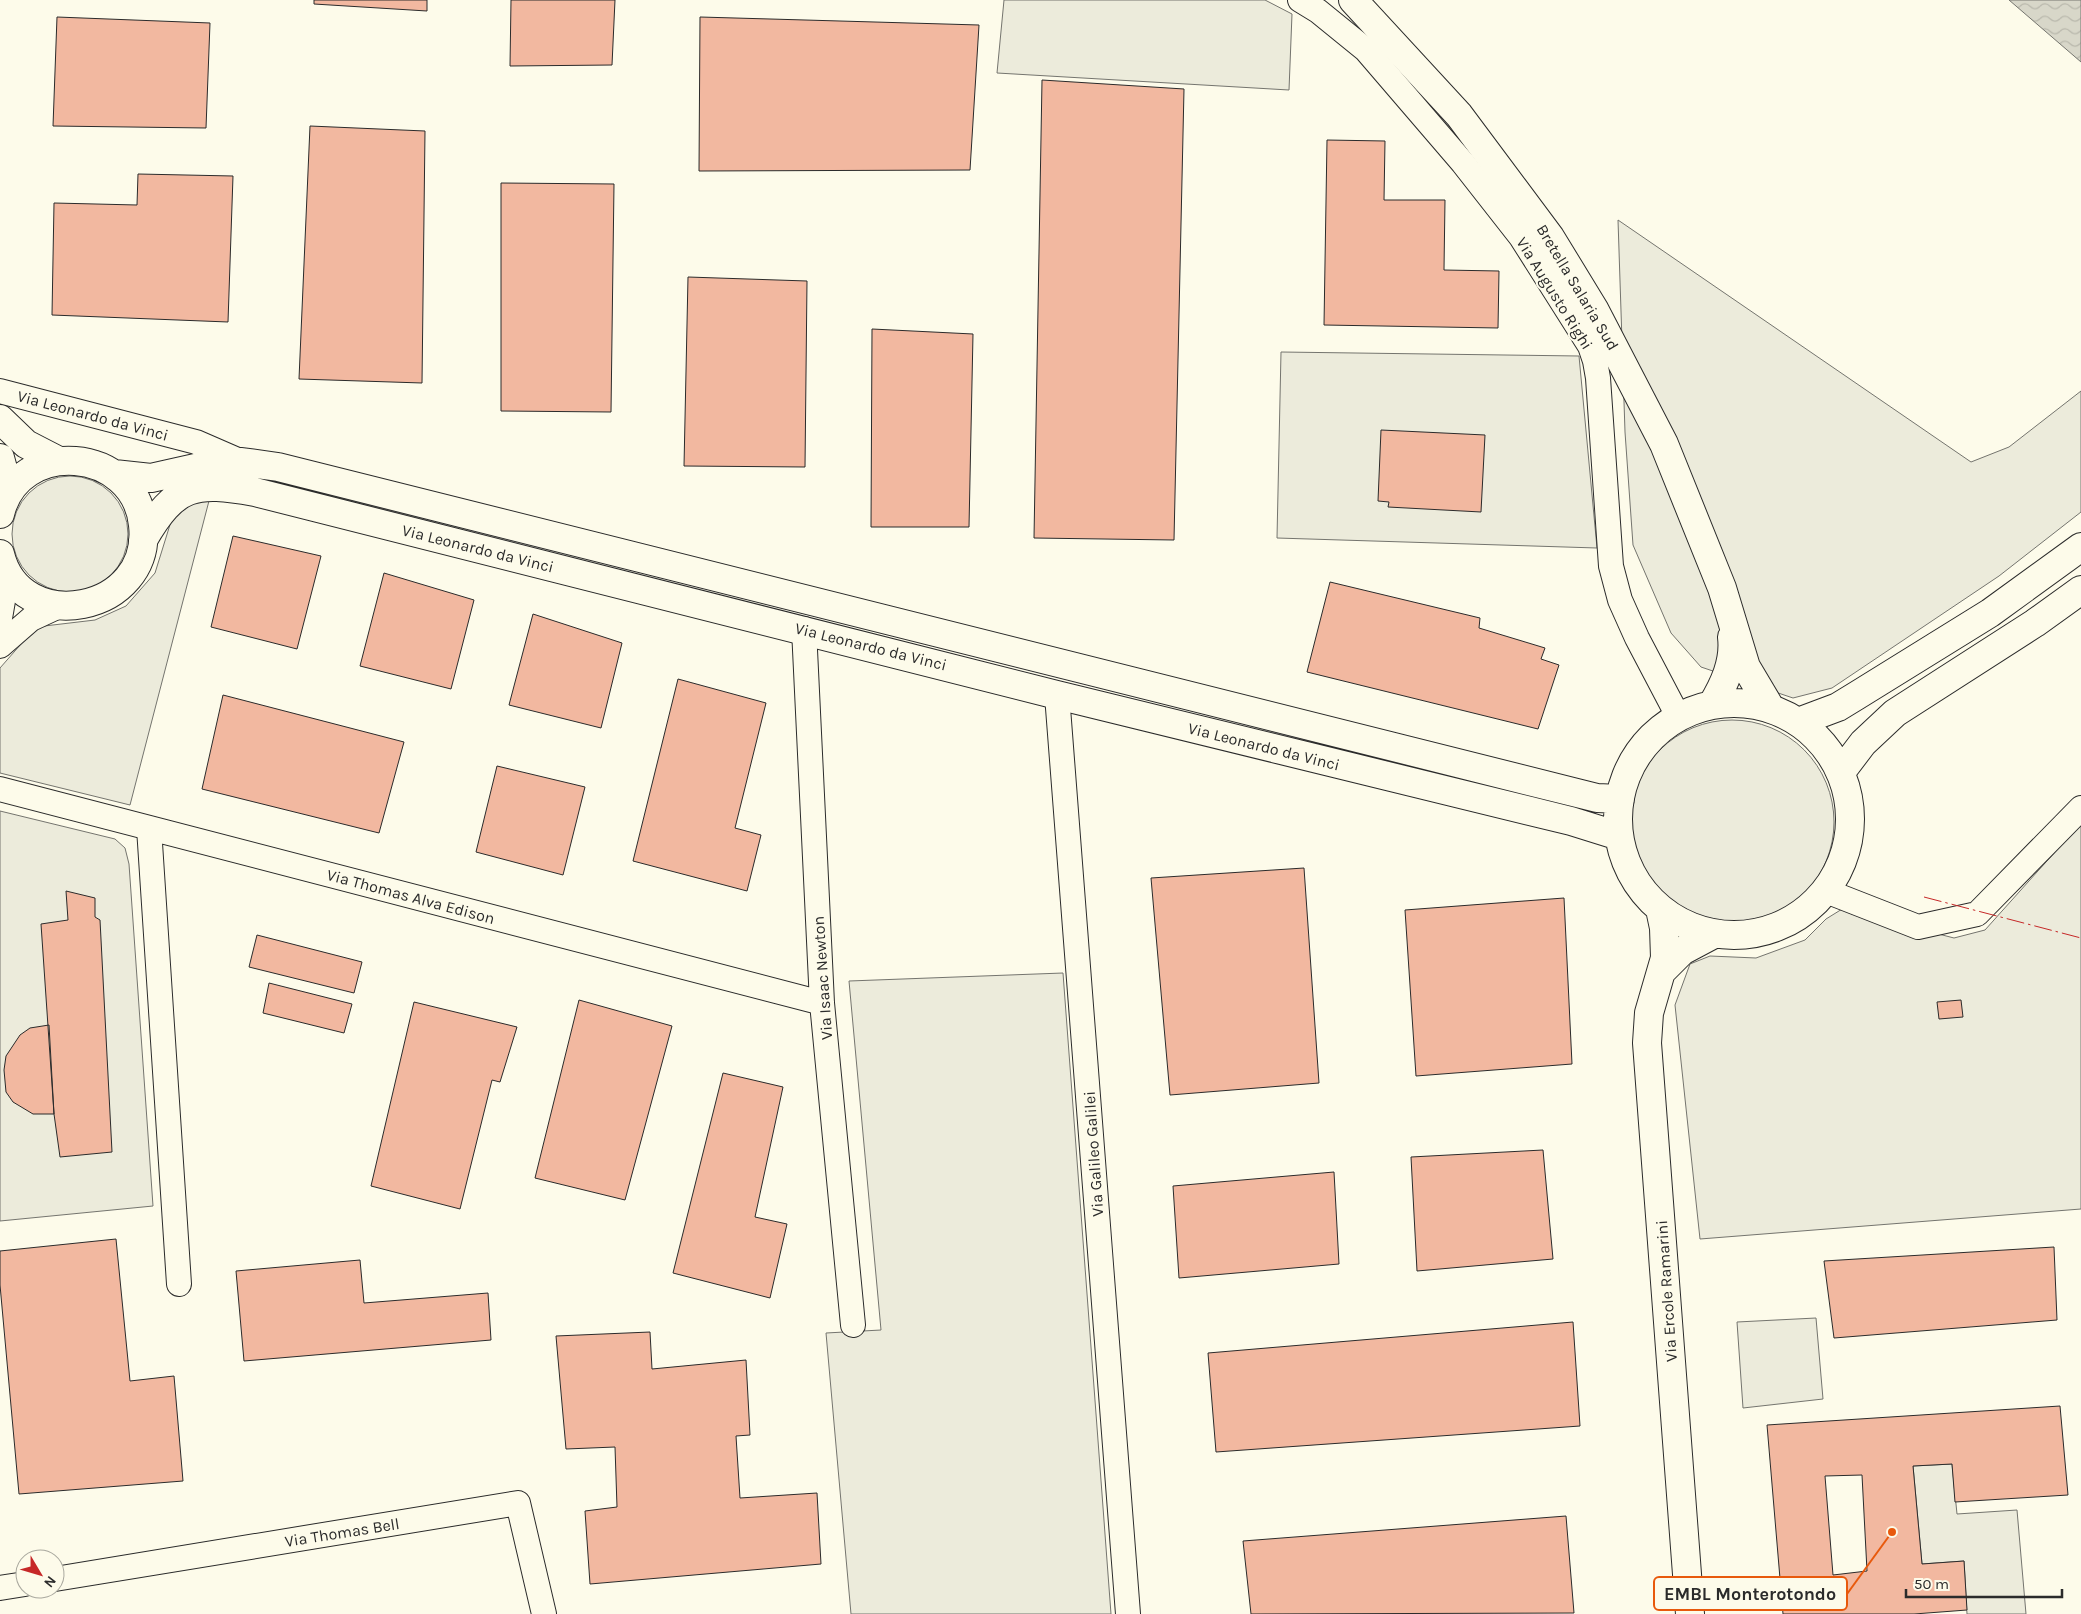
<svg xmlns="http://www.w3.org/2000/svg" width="2081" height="1614" font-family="Karla,sans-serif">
<defs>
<pattern id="water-waves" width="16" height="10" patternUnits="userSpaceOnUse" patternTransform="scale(1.25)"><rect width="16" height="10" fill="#d8d7c9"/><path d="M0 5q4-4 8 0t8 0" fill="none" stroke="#bab9ad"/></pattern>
</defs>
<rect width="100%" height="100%" fill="#fdfbea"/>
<path fill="#ecebdb" stroke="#74746e" d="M1004 0H1265L1292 14 1289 90 997 73Z
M1618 220 1971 462 2009 447 2081 391V512L1999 576 1832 688 1793 698 1701 667 1671 633 1633 545 1625 432Z
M1281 352 1579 356 1597 548 1277 538Z
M12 534a58 58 0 1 1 116 0a58 58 0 1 1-116 0Z
M210 497 130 805 0 773V668L36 627 95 620 126 606 155 573 173 515 190 499Z
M1630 822a102 102 0 1 1 204 0a102 102 0 1 1-204 0Z
M0 811 115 839 125 848 129 864 153 1206 0 1221Z
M2081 823V1209L1700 1239 1675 1005 1690 964 1710 956 1756 958 1805 940 1826 919 1847 906 1896 923 1954 938 1985 930Z
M1063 973 1111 1614H851L826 1333 881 1330 849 981Z
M1816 1318 1823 1399 1743 1408 1737 1322Z
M1952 1464 1957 1514 2017 1510 2026 1614H1967L1964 1561 1922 1564 1913 1466Z"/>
<path fill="url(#water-waves)" stroke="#74746e" d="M2009 0H2081V62Z"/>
<path fill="#f2b8a0" stroke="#2b2b2b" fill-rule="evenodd" d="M314 0H427V11L314 4Z
M511 0H615L612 65 510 66Z
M57 17 210 23 206 128 53 126Z
M700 17 979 25 970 170 699 171Z
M1042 80 1184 89 1174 540 1034 538Z
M310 126 425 131 422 383 299 379Z
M1327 140 1385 141 1384 200H1445L1444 270 1499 271 1498 328 1324 325Z
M138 174 233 176 228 322 52 315 54 203 137 205Z
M501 183 614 184 611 412 501 411Z
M688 277 807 281 805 467 684 466Z
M872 329 973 334 969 527H871Z
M1381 430 1485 435 1481 512 1388 507 1389 502 1378 501Z
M233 536 321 556 297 649 211 627Z
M384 573 474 600 451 689 360 666Z
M1330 582 1480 618 1479 628 1545 648 1541 659 1559 665 1538 729 1307 672Z
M533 614 622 643 601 728 509 705Z
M678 679 766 703 735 828 761 835 747 891 633 861Z
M223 695 404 742 379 833 202 789Z
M497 766 585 787 563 875 476 852Z
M1304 868 1319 1083 1170 1095 1151 878Z
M66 891 95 898V917L100 920 112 1152 60 1157 54 1114 41 924 68 920Z
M1564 898 1572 1064 1416 1076 1405 910Z
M257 935 362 962 354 993 249 967Z
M269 983 352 1004 344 1033 263 1013Z
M579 1000 672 1026 625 1200 535 1178Z
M1961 1000 1963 1017 1939 1019 1937 1002Z
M414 1002 517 1027 500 1082 492 1080 460 1209 371 1186Z
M49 1025 54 1114H33L13 1102 6 1092 4 1070 6 1056 20 1035 30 1028Z
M723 1073 783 1087 755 1217 787 1224 770 1298 673 1273Z
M1543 1150 1553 1259 1417 1271 1411 1157Z
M1334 1172 1339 1264 1179 1278 1173 1186Z
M116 1239 130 1381 174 1376 183 1481 19 1494 0 1285V1251Z
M2054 1247 2057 1320 1834 1338 1824 1261Z
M360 1260 364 1303 488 1293 491 1340 244 1361 236 1271Z
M1573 1322 1580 1426 1216 1452 1208 1353Z
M650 1332 652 1369 746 1360 750 1435 736 1436 740 1498 817 1493 821 1564 590 1584 585 1511 617 1507 615 1447 566 1449 556 1336Z
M2060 1406 2068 1495 1955 1502 1952 1464 1913 1466 1922 1564 1964 1561 1967 1610 1914 1614H1783L1767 1425ZM1862 1475 1867 1571 1833 1575 1825 1476Z
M1566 1516 1574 1613 1251 1614 1243 1541Z"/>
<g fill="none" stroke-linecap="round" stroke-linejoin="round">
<g stroke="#2b2b2b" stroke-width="26">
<path id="minor" d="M1300 0 1318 11 1366 50 1463 163 1521 237 1590 346 1595 361 1598 378 1611 566 1620 600 1637 638 1679 718
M0 391 196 442 242 462
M0 618 8 572
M804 629 822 1003 853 1325
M0 646 31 619 59 606
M1057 695 1128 1614
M0 789 822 1003
M149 828 179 1284
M1826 891 1918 927 1977 914 2081 808
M55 1579 518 1503 544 1614
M0 1588 25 1584"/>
</g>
<g stroke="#2b2b2b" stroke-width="30">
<path id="major" d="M1353 0 1459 115 1550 237 1594 309 1664 444 1722 588 1746 667 1771 709
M0 419 26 444 59 461
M0 458 3 469 1 508
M114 474 151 478 218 463 242 462 278 467 1577 793 1597 798 1620 799
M0 514C18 437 135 446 143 525 153 613 20 638 0 554
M143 540C175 484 195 481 255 492L1057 695 1571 821 1619 836
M1618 819a116 116 0 1 1 232 0a116 116 0 1 1-232 0Z
M1712 705C1724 685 1735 662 1732 637
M1798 722 1838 707 1856 696 1990 613 2081 547
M1841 772 1863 743 1895 713 2035 623 2081 590
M1660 909 1664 928 1665 958 1649 1013 1647 1043 1690 1614
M1663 970 1682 951 1714 934"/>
</g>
<use href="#minor" stroke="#fdfbea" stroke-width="24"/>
<use href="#major" stroke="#fdfbea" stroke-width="28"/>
<path stroke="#c62828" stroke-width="1" stroke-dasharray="18 4 2.5 4" stroke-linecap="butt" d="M1924 897 2081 938"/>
</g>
<g text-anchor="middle" stroke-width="4" stroke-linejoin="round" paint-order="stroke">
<g font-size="16" fill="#2b2b2b" stroke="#fdfbea">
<text transform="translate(1578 287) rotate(59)" y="6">Bretella Salaria Sud</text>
<text transform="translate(1555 293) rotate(58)" y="6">Via Augusto Righi</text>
<text transform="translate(93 415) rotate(15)" y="6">Via Leonardo da Vinci</text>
<text transform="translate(478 548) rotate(14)" y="6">Via Leonardo da Vinci</text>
<text transform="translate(871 646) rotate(14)" y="6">Via Leonardo da Vinci</text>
<text transform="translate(1264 746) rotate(14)" y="6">Via Leonardo da Vinci</text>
<text transform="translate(411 896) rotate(15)" y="6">Via Thomas Alva Edison</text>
<text transform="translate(822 978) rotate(-94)" y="6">Via Isaac Newton</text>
<text transform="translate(1093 1154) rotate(-94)" y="6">Via Galileo Galilei</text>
<text transform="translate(1666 1291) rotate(-94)" y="6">Via Ercole Ramarini</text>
<text transform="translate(342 1532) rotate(-9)" y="6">Via Thomas Bell</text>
</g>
</g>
<path fill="none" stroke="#e8590c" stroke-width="2" d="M1892 1532L1847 1594"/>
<circle fill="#e8590c" stroke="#fdfbea" stroke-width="2" cx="1892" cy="1532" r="5"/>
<rect fill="#fdfbea" stroke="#e8590c" stroke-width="2" x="1654" y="1577" width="193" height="33" rx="5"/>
<g font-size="18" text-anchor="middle" font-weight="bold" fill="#2b2b2b">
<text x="1750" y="1600">EMBL Monterotondo</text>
</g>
<g transform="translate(40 1574) rotate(128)"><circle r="24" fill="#fdfbea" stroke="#a9a89e"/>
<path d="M0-4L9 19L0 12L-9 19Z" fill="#c62828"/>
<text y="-8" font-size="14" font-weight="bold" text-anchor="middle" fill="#2b2b2b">N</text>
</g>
<path d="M1906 1589v8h156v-8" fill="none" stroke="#2b2b2b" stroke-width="2.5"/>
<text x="1914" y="1589" font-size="15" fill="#2b2b2b" stroke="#fdfbea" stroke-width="4" paint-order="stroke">50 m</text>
</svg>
